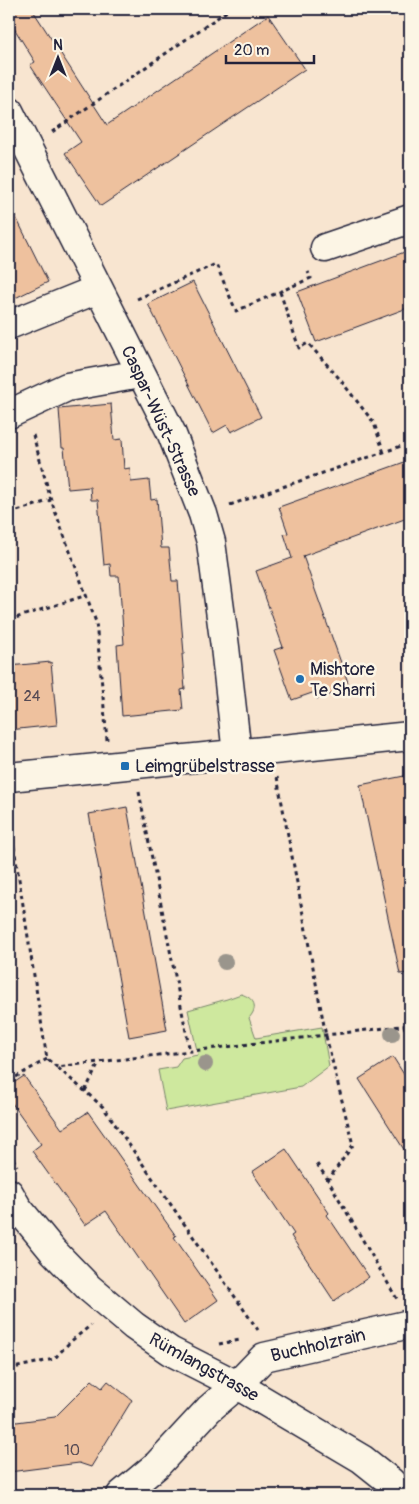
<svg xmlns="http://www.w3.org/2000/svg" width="419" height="1504" font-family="Pangolin,sans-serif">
<rect width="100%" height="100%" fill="#f8e5d0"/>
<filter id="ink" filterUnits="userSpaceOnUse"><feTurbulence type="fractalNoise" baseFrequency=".02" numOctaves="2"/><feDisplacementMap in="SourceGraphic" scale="10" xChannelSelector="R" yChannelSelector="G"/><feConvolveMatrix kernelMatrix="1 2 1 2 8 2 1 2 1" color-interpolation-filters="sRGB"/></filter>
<g filter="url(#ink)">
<path fill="#cee89e" stroke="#78856c" d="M241 994C254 998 259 1007 249 1018L256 1038 322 1027 329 1066 301 1087 166 1111 158 1070 176 1067 182 1058 198 1055 188 1010 227 999Z"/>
<path fill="#eec19e" stroke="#22223b" d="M9 9H32L107 125 268 15 305 69 101 206 65 153 81 142 30 65 35 62 9 20Z
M9 203 48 282 9 301Z
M410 250V307L316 342 297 292Z
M193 282 261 417 231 432 227 425 213 433 148 304Z
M111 404 114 440 122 439 124 469 130 468 131 482 149 480 151 500 157 499 161 548H169L172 581H178L184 654H182L185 689 181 690 183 710 122 716 117 645 124 644 119 576H111L110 564 104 565 98 500H91L90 487 68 489 64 448H62L59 409Z
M410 460V517L303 556 350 688 317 699 315 692 292 700 274 650 283 647 256 571 292 558 284 534 288 533 279 507Z
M51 662 57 725 9 730V666Z
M404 776 410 803V973L400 974 360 785Z
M127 807 167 1030 129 1037 89 814Z
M393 1057 410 1084V1159L359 1079Z
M24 1076 62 1129 88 1112 176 1236 174 1237 218 1300 184 1324 106 1211 85 1225 32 1151 41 1144 9 1099V1086Z
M286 1149 329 1213 327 1215 369 1277 334 1301 291 1236 294 1234 252 1172Z
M92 1380 102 1388 108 1381 132 1400 91 1467 79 1463 9 1472V1423L55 1417Z"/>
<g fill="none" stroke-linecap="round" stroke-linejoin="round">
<g stroke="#22223b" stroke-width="31">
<path id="minor" d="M9 111 171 432 203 514 211 542 225 647 237 754
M325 248 410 219
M9 325 98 289
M9 414 67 387 140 374
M9 777 410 736
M9 1193 17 1207 53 1251 89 1288 134 1326 170 1351 237 1385 362 1459 391 1482 399 1495
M121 1495 157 1465 209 1409 237 1385 264 1357 410 1324"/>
</g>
<path stroke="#22223b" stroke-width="3" stroke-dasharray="4 4" stroke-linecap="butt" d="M52 132 230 9
M280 292 299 348 308 343 338 377 374 423 384 453
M137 299 216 264 236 311 311 278 308 272
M33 435 51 500 96 622 107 740
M9 504 11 513 51 500
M230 505 410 443
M9 620 87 595
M277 777 326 1036 353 1145 328 1180 397 1299
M139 792 190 1052
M9 815 47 1059 57 1067 410 1025
M404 1025 410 1048
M58 1068 103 1107 258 1330
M9 1081 47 1059
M85 1091 99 1063
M9 1151 17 1166
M317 1164 328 1180
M219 1344 240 1340
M9 1369 54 1359 70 1342 91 1325"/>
<use href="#minor" stroke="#fcf5e5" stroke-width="28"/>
</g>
<g fill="#9a958c">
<circle cx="225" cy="962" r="8"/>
<circle cx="392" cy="1034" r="8"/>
<circle cx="205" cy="1064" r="8"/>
</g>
</g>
<g fill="#1f6fb2" stroke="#fcf5e5" stroke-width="2">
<circle cx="300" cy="679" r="5"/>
<rect x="120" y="761" width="10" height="10" rx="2.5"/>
</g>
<g text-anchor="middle" stroke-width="5" stroke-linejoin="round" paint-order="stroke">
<g font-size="15" fill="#554a54">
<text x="32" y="701">24</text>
<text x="72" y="1455">10</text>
</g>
<g font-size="18" fill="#22223b" stroke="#fcf5e5">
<text transform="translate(161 421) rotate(65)" y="6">Caspar-Wüst-Strasse</text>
<text transform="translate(318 1345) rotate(-13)" y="6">Buchholzrain</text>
<text transform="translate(204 1367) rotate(29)" y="6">Rümlangstrasse</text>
</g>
<g font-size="18" fill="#22223b" stroke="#fcf5e5" text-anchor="start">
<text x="310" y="675">Mishtore<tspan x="310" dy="21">Te Sharri</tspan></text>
<text x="135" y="772">Leimgrübelstrasse</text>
</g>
</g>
<rect width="419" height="1504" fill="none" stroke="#fcf5e5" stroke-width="30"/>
<rect x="15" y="15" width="389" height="1474" fill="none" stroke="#22223b" stroke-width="2" filter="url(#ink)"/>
<g transform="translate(58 58)" stroke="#fcf5e5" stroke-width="4" paint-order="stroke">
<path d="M0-4L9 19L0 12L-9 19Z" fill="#22223b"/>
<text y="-8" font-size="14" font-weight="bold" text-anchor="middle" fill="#22223b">N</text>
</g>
<path d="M226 55v8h88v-8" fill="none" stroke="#22223b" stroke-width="2.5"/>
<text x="234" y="55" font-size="15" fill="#22223b" stroke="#fcf5e5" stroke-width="4" paint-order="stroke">20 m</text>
</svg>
